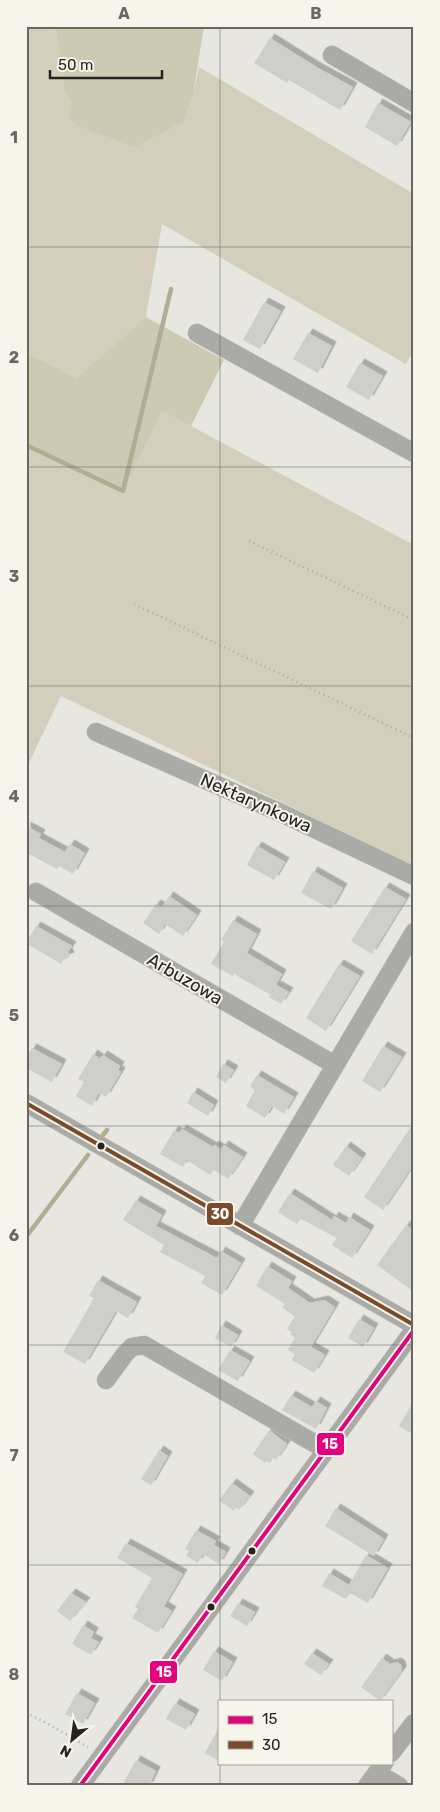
<svg xmlns="http://www.w3.org/2000/svg" width="440" height="1812" font-family="Rubik,sans-serif">
<defs>
<filter id="shadow"><feDropShadow dx="4.5" dy="-4.5" stdDeviation="0" flood-color="#0004"/></filter>
</defs>
<rect width="100%" height="100%" fill="#e7e6e1"/>
<path fill="#d4cfbc" d="M26 26H55L63 72 64 89 71 103 68 117 184 121 193 95 199 67 414 194V350L406 364 162 224 146 317 76 378 26 352Z
M162 412 191 426 414 545V866L61 696 26 769V445L123 491Z"/>
<path fill="#cec9b3" d="M55 26H204L193 95 184 121 135 147 79 126 68 117 71 103 64 89 63 72Z
M146 317 224 360 191 426 162 412 123 491 26 445V352L76 378Z"/>
<g fill="none" stroke-linecap="round" stroke-linejoin="round">
<path stroke="#b2ac93" stroke-width="4.5" d="M26 445 123 491 171 289
M103 1135 107 1130
M26 1237 88 1155"/>
</g>
<path fill="#cececa" filter="url(#shadow)" d="M270 38 318 68 353 87 340 110 289 80 287 83 254 63Z
M378 103 411 122 397 146 365 127Z
M264 302 281 311 260 349 243 340Z
M308 333 332 346 318 373 293 359Z
M360 363 383 376 369 400 346 387Z
M26 826 41 834 39 838 65 852 70 844 85 853 73 874 59 866 57 869 29 854 26 858Z
M257 846 285 862 274 880 247 865Z
M313 871 343 888 331 909 301 893Z
M385 887 406 899 372 954 351 941Z
M169 896 197 915 183 936 165 924 159 934 143 923 156 904 162 907Z
M233 920 257 934 247 953 282 974 276 985 289 992 281 1004 269 997 271 995 234 974 233 976 211 964 224 942 221 940Z
M36 926 72 946 68 952 70 957 64 959 61 964 26 943Z
M339 964 360 976 326 1031 306 1018Z
M383 1046 402 1057 380 1092 362 1081Z
M32 1048 62 1064 52 1082 26 1068V1058Z
M93 1054 100 1059 103 1055 120 1066 118 1070 121 1072 106 1097 99 1093 92 1106 76 1096 84 1082 78 1079Z
M223 1064 234 1070 226 1083 216 1077Z
M257 1075 294 1097 284 1114 272 1106 265 1118 246 1106 255 1090 250 1086Z
M193 1092 214 1105 208 1116 187 1103Z
M414 1122V1164L383 1210 364 1197Z
M182 1129 213 1147 214 1145 221 1149 224 1145 243 1157 228 1179 214 1170 210 1175 187 1160 183 1167 160 1154 174 1130 179 1133Z
M346 1146 362 1158 349 1176 333 1165Z
M290 1193 332 1220 334 1216 346 1223 349 1217 370 1230 352 1258 332 1245 337 1238 301 1219 297 1224 278 1212Z
M136 1200 162 1215 156 1226 217 1258 221 1251 241 1263 222 1295 201 1283 205 1276 160 1252 164 1245 123 1220Z
M406 1225 414 1230V1292L377 1265Z
M267 1266 292 1281 288 1288 310 1303 324 1300 335 1307 311 1347 325 1355 314 1373 292 1360 295 1354 288 1350 295 1338 290 1334 292 1332 287 1329 295 1316 282 1308 285 1304 256 1286Z
M98 1280 137 1302 128 1318 116 1311 85 1364 63 1352 94 1298 89 1296Z
M359 1319 374 1328 363 1347 348 1338Z
M221 1325 238 1335 231 1347 215 1338Z
M230 1350 250 1361 238 1381 218 1370Z
M291 1395 312 1407 316 1401 327 1408 316 1429 282 1410Z
M414 1400V1435L399 1426Z
M269 1430 287 1444 276 1460 273 1458 270 1463 267 1461 265 1463 253 1454Z
M159 1450 168 1456 151 1485 141 1479Z
M232 1483 250 1496 239 1510 236 1508 234 1511 219 1500Z
M336 1508 384 1539 374 1556 325 1526Z
M196 1530 216 1541 214 1545 226 1552 219 1564 203 1554 198 1563 186 1556 189 1551 185 1549Z
M126 1543 183 1574 164 1606 172 1611 158 1633 132 1618 138 1609 135 1607 152 1578 117 1558Z
M366 1555 388 1568 368 1603 350 1593 346 1599 322 1586 329 1573 349 1585Z
M71 1593 86 1602 70 1621 57 1611Z
M238 1603 255 1612 247 1626 230 1616Z
M83 1625 94 1632 91 1638 99 1642 91 1655 72 1644Z
M214 1651 233 1662 222 1681 203 1670Z
M312 1653 329 1664 321 1675 304 1664Z
M382 1658 390 1664 397 1662 401 1665 402 1671 380 1701 361 1687Z
M77 1693 95 1703 83 1724 65 1714Z
M175 1703 195 1714 186 1730 166 1719Z
M219 1727V1761L205 1753Z
M136 1760 156 1771 149 1786H131L124 1782Z"/>
<g fill="none" stroke-linecap="round" stroke-linejoin="round">
<g stroke="#c3c2bf" stroke-width="19">
<path id="minor" d="M332 55 414 103
M197 333 414 453
M96 732 281 813 414 876
M36 892 335 1065
M26 1103 414 1325
M240 1226 414 932
M106 1380 125 1354 132 1347 144 1345 326 1450
M391 1753 414 1723
M377 1773 399 1786
M80 1786 414 1330
M367 1786 384 1763"/>
</g>
<path stroke="#a9a9a6" stroke-width="2.5" stroke-dasharray="1 4" stroke-linecap="butt" d="M249 541 414 620
M134 604 414 738
M26 1713 43 1721 88 1747"/>
<use href="#minor" stroke="#aaaaa6" stroke-width="18"/>
<g stroke="#f7f5eb" stroke-width="8">
<path id="bus-1" d="M80 1786 414 1330"/>
</g>
<g stroke="#f7f5eb" stroke-width="8">
<path id="bus-2" d="M26 1103 414 1325"/>
</g>
<use href="#bus-1" stroke="#e5007d" stroke-width="4"/>
<use href="#bus-2" stroke="#7a4b2a" stroke-width="4"/>
</g>
<path fill="none" stroke="#686763" stroke-width="1" stroke-opacity="0.55" d="M220 26V1701M26 247H414M26 467H414M26 686H414M26 906H414M26 1126H414M26 1345H414M26 1565H414M220 1763V1786"/>
<g fill="#24231f" stroke="#f7f5eb" stroke-width="2">
<circle cx="101" cy="1146" r="4.5"/>
<circle cx="252" cy="1551" r="4.5"/>
<circle cx="211" cy="1607" r="4.5"/>
</g>
<g text-anchor="middle" stroke-width="4" stroke-linejoin="round" paint-order="stroke">
<g font-size="18" fill="#24231f" stroke="#f7f5eb">
<text transform="translate(256 803) rotate(24)" y="6">Nektarynkowa</text>
<text transform="translate(185 979) rotate(30)" y="6">Arbuzowa</text>
</g>
</g>
<g stroke="#f7f5eb" stroke-width="2">
<rect x="206" y="1202" width="28" height="24" rx="5" fill="#7a4b2a"/>
<rect x="316" y="1432" width="29" height="24" rx="5" fill="#e5007d"/>
<rect x="149" y="1660" width="29" height="24" rx="5" fill="#e5007d"/>
</g>
<g font-size="14" text-anchor="middle" font-weight="bold" fill="#fff">
<text x="220" y="1219">30</text>
<text x="330" y="1449">15</text>
<text x="164" y="1677">15</text>
</g>
<rect width="440" height="1812" fill="none" stroke="#f7f5eb" stroke-width="55"/>
<rect x="218" y="1700" width="175" height="65" fill="#f7f5eb" stroke="#a3a199"/>
<rect x="228" y="1716" width="25" height="8" fill="#e5007d" stroke="#a3a199"/>
<text x="262" y="1724" font-size="15" fill="#24231f">15</text>
<rect x="228" y="1741" width="25" height="8" fill="#7a4b2a" stroke="#a3a199"/>
<text x="262" y="1750" font-size="15" fill="#24231f">30</text>
<g transform="translate(72 1740) rotate(209)" stroke="#f7f5eb" stroke-width="4" paint-order="stroke">
<path d="M0-4L9 19L0 12L-9 19Z" fill="#24231f"/>
<text y="-8" font-size="14" font-weight="bold" text-anchor="middle" fill="#24231f">N</text>
</g>
<path d="M50 70v8h112v-8" fill="none" stroke="#24231f" stroke-width="2.5"/>
<text x="58" y="70" font-size="15" fill="#24231f" stroke="#f7f5eb" stroke-width="4" paint-order="stroke">50 m</text>
<rect x="28" y="28" width="384" height="1756" fill="none" stroke="#686763" stroke-width="2"/>
<g font-size="16" text-anchor="middle" font-weight="bold" fill="#686763">
<text x="124" y="19">A</text>
<text x="316" y="19">B</text>
<text x="14" y="143">1</text>
<text x="14" y="363">2</text>
<text x="14" y="582">3</text>
<text x="14" y="802">4</text>
<text x="14" y="1021">5</text>
<text x="14" y="1241">6</text>
<text x="14" y="1461">7</text>
<text x="14" y="1680">8</text>
</g>
</svg>
